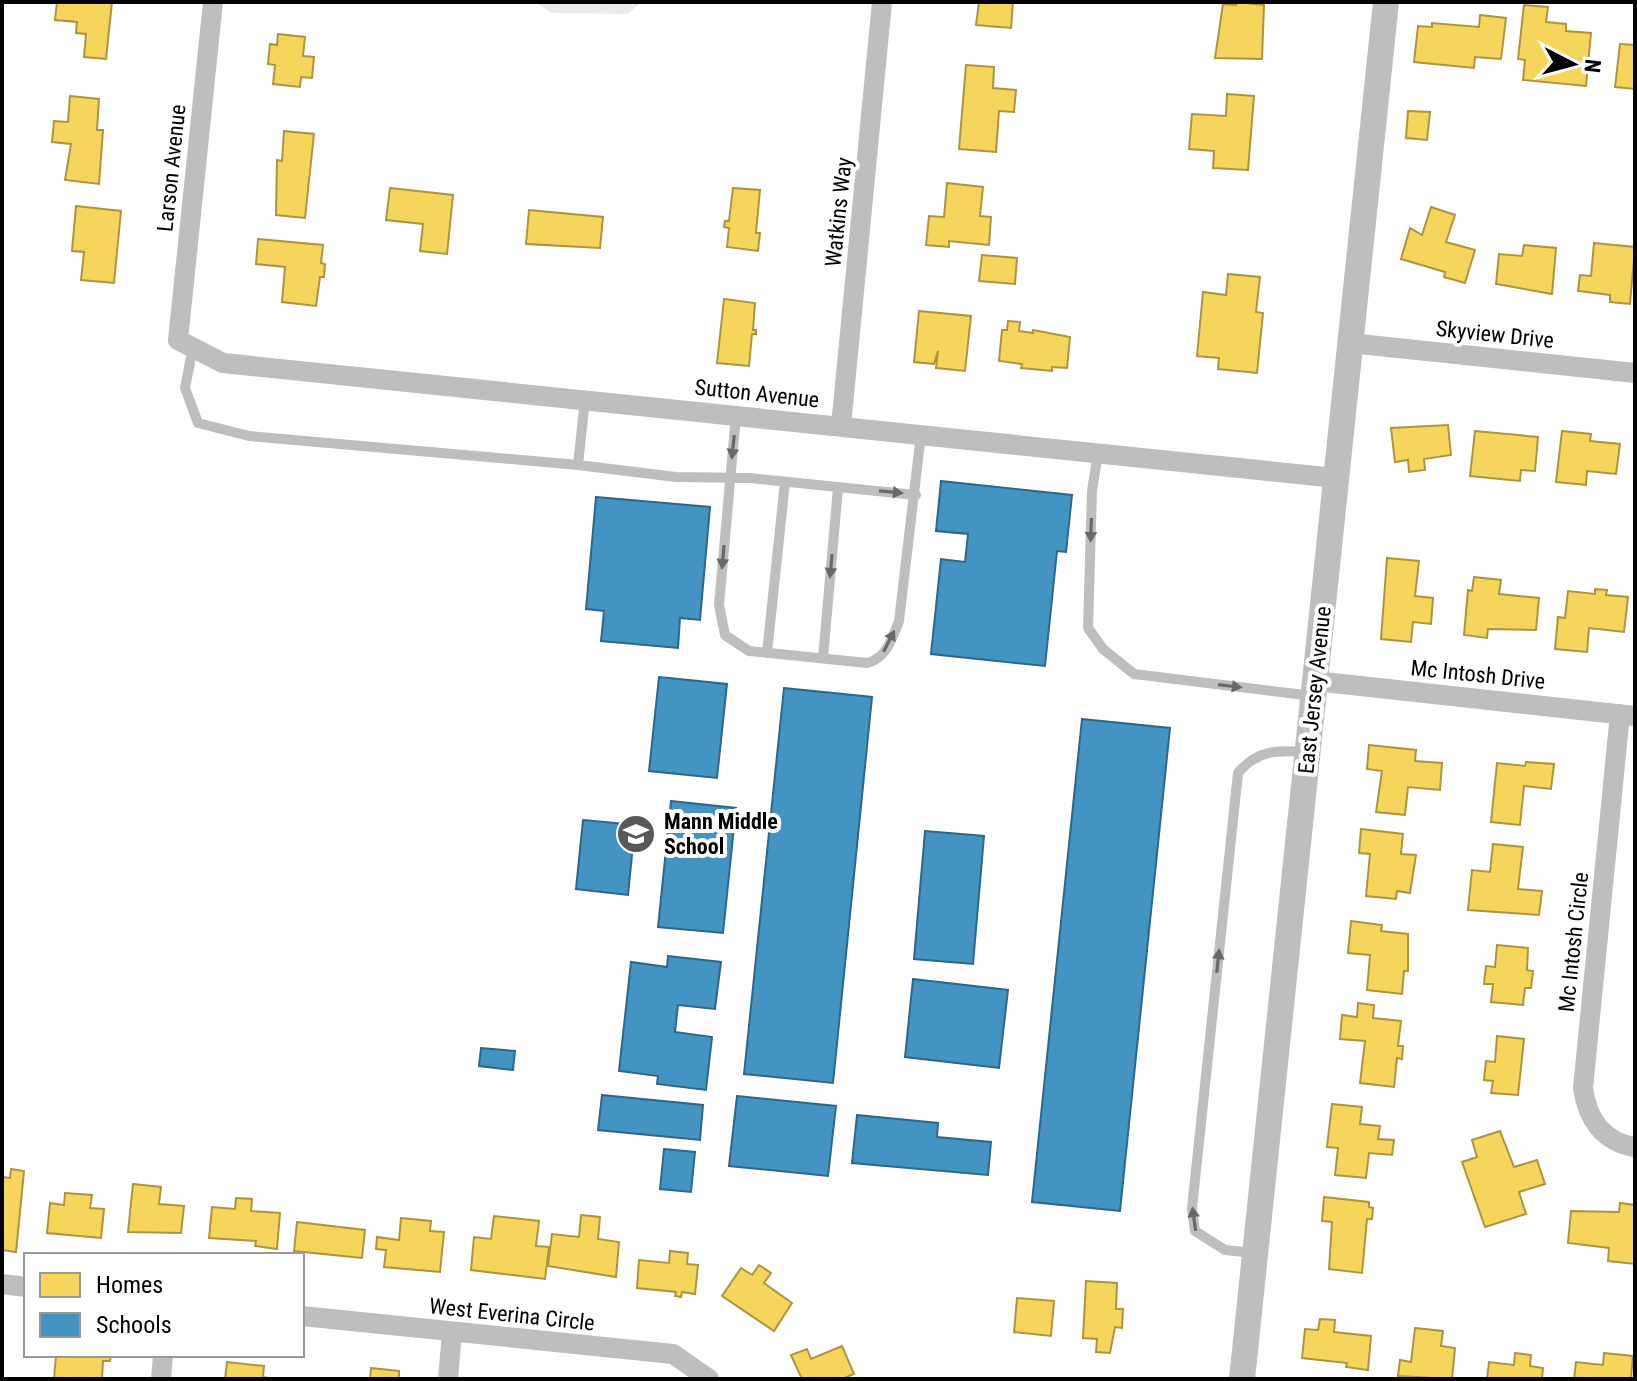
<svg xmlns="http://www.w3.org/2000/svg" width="1637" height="1381" font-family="'Roboto Condensed',sans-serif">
<rect width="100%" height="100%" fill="#fff"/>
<path fill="#eaeaea" d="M535 2H642L627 14 552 13Z"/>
<path fill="#f6d55c" stroke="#ac9540" stroke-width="2" d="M57 2H112L106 59 84 57 86 34 76 33 77 22 55 20Z
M979 2H1013L1011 28 976 25Z
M1236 2 1264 5 1262 59 1215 58 1223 4 1236 5Z
M1524 5 1548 7 1546 22 1566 24V31L1591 33 1586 86 1523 80 1525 60 1518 59Z
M1480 15 1506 18 1501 59 1475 57 1474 68 1414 62 1418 26 1432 27V23L1479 27Z
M278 34 305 37 303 56 314 57 312 78 301 77 300 87 273 84 275 65 268 64 270 44 277 45Z
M1620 44 1635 45V89L1615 87Z
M966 65 994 67 993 88 1016 90 1014 112 999 111 996 152 959 149Z
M1227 94 1254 96 1248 170 1213 168 1214 151 1189 149 1192 114 1226 116Z
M70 96 99 99 97 130H103L99 184 65 180 71 144 52 142 54 121 68 122Z
M1408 111 1430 112 1427 140 1406 138Z
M284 131 314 134 305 218 276 215 277 160 282 161Z
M947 183 983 187 980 216 991 217 989 245 949 241V247L926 245 929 216 944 217Z
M390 188 453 195 447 254 420 251 423 224 386 220Z
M733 188 760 190 756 233H760L758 251 727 247 729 228 724 227 725 221H729Z
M76 206 121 211 114 283 81 280 84 252 72 251Z
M1431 207 1455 215 1446 242 1475 250 1465 283 1444 277 1445 272 1401 259 1410 228 1422 235Z
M529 210 603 217 600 248 526 244Z
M258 239 323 245 321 263 325 264 324 277H320L316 306 282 302 285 267 256 264Z
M1594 243 1635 247 1630 304 1610 302V295L1578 291 1580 275 1591 276Z
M1524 245 1556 248 1552 294 1496 284 1499 254 1522 256Z
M982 255 1017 258 1015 284 979 281Z
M1228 274 1260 277 1256 312 1263 313 1257 373 1218 369 1219 358 1197 356 1203 292 1226 295Z
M724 299 755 303 753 330H756V334H752L749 366 717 363Z
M919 311 971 316 965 371 936 368 938 351 934 364 914 362Z
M1008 321 1020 322 1019 331 1033 333V330L1070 337 1067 368 1052 367V371L1021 368 1022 364 999 361 1002 330H1007Z
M1448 425 1451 455 1424 459 1425 470 1409 472 1408 460 1395 462 1391 428Z
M1475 431 1538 437 1535 471 1521 470 1520 481 1470 476Z
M1562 431 1591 434 1590 441 1620 444 1616 474 1587 471 1586 485 1556 482Z
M1387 558 1419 561 1415 596 1433 598 1431 624 1413 622 1411 642 1381 639Z
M1474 577 1501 580 1499 594 1539 598 1536 630 1488 629 1487 638 1464 635 1468 590 1472 591Z
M1595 589 1607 590 1606 595 1628 597 1624 632 1589 628 1587 652 1555 649 1558 617 1565 618 1568 591 1595 594Z
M1369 745 1416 750 1415 761 1442 763 1440 790 1408 787 1405 815 1376 812 1382 771 1367 769Z
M1526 762 1554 764 1551 789 1524 786 1520 825 1491 822 1497 763 1525 766Z
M1361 829 1403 834 1401 854 1416 855 1410 893 1397 891 1396 899 1366 896 1370 854 1359 853Z
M1493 844 1523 847 1518 889 1542 891 1539 915 1468 910 1472 870 1490 872Z
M1351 921 1382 925 1381 931 1408 934V971H1404L1402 994 1367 990 1370 955 1348 953Z
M1497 945 1528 948 1527 970 1533 971 1531 988H1525L1523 1005 1491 1002 1493 984H1484L1486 966 1495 967Z
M1358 1003 1374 1005 1373 1018 1401 1021 1398 1046H1403L1402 1059 1397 1058 1394 1087 1360 1083 1365 1041 1340 1039 1342 1015 1357 1017Z
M1497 1036 1524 1039 1518 1095 1491 1093 1493 1081 1484 1080 1486 1061 1495 1062Z
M1332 1104 1362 1107 1360 1124 1380 1126 1378 1139 1394 1140 1392 1155 1369 1153 1366 1178 1335 1175 1338 1148 1327 1147Z
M1500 1131 1514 1167 1537 1160 1545 1184 1519 1192 1526 1214 1485 1227 1462 1162 1477 1157 1472 1140Z
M11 1169 24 1171 16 1252 2 1250V1177L10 1178Z
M133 1184 161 1187 159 1204 184 1206 181 1233 128 1232Z
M65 1193 92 1195 90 1208 104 1209 101 1238 47 1233 50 1203 64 1205Z
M1324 1197 1369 1202V1207L1373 1208 1372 1219H1367L1362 1273 1329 1269 1332 1222 1322 1221Z
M236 1198 252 1199 251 1211 280 1213 277 1249 255 1246 256 1241 209 1238 212 1207 235 1209Z
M1620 1203 1635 1205V1264L1608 1261 1609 1248 1568 1243 1571 1211 1619 1212Z
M581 1215 600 1217 598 1239 619 1242 616 1277 548 1266 552 1234 579 1237Z
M494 1216 539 1221 536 1246 549 1247 545 1279 471 1270 474 1237 491 1239Z
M401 1218 431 1221 430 1231 444 1232 440 1272 384 1267 386 1250 376 1249 377 1237 399 1240Z
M297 1222 365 1230 362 1258 294 1251Z
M670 1251 688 1253 687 1264 698 1265 695 1294 682 1292 681 1297 675 1296 676 1292 637 1288 639 1260 669 1263Z
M759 1265 771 1273 764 1283 792 1303 774 1331 722 1296 741 1268 752 1275Z
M1086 1281 1117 1283 1116 1309H1123L1122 1328 1115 1327 1110 1353 1096 1352 1097 1339 1083 1338Z
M1017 1298 1054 1301 1051 1336 1014 1332Z
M1320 1319 1335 1320 1334 1332 1371 1336 1368 1370 1346 1367 1347 1363 1302 1358 1305 1329 1318 1330Z
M1415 1328 1443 1331 1441 1346 1455 1348 1452 1379 1398 1376 1400 1360 1411 1362Z
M842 1346 854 1374 842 1379H802L791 1355 807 1349 811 1359Z
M1515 1353 1531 1355 1530 1366 1543 1368 1542 1379H1487L1489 1362 1514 1365Z
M1604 1353 1633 1356 1631 1379H1574L1576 1362 1603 1365Z
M71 1355H111L110 1361H103L102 1379H54L56 1356Z
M227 1362 264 1366 263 1377 275 1379H225Z
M371 1368 399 1371V1379H370Z"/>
<path fill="#4393c3" stroke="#2f6788" stroke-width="2" d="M941 481 1072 495 1066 552 1057 551 1045 666 931 654 941 559 965 562 968 534 936 531Z
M596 497 710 507 700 620 680 618 678 648 601 641 604 611 586 609Z
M659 677 727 684 717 778 649 771Z
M784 688 872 697 833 1083 744 1074Z
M1082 719 1170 728 1120 1211 1032 1202Z
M671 801 736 808 723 933 658 927Z
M583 820 635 825 628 895 576 889Z
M925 831 984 836 973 964 914 959Z
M668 956 721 962 715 1009 678 1005 675 1032 712 1037 706 1090 657 1084 658 1076 619 1071 631 962 667 967Z
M913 979 1008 990 999 1068 905 1057Z
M481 1048 515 1051 513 1070 479 1066Z
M602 1095 703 1105 700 1140 598 1130Z
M737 1096 836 1106 828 1176 729 1166Z
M857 1115 938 1123 937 1137 991 1142 988 1175 852 1163Z
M664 1149 695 1152 691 1192 660 1189Z"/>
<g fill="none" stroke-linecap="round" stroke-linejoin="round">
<path stroke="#bebebe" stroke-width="10" d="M193 347 185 388 198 423 249 436 578 465 676 477 750 478 916 495
M736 415 719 605 725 635 749 651 867 663C887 658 892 638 899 621L921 434
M1098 453 1092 491 1088 628 1103 649 1134 674 1313 696
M578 465 585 399
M767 653 785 482
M823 658 838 488
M1253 1253 1225 1250 1195 1231 1192 1208 1238 773C1257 750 1277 750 1305 752"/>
<path stroke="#bebebe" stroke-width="20" d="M213 2 178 340 223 363 1336 478
M1350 343 1635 373
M841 426 882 2
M1315 681 1635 716
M1620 714 1583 1088C1587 1118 1603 1142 1635 1147
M2 1284 26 1287
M302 1316 673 1354 709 1379
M161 1379 163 1355
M448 1379 452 1332"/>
<path stroke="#bebebe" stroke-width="26" d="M1242 1379 1386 2"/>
</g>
<defs><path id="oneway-solid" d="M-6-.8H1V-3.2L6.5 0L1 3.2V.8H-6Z" transform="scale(2)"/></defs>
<g fill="#686868">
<use href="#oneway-solid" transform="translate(733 447) rotate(96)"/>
<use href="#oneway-solid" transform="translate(891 492) rotate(5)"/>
<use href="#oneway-solid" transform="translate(1091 530) rotate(92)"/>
<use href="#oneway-solid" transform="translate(723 557) rotate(95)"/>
<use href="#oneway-solid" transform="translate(831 566) rotate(95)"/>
<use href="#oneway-solid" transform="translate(889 641) rotate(-63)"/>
<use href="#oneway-solid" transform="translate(1230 686) rotate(7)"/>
<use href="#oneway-solid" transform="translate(1218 961) rotate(-84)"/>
<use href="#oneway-solid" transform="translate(1194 1219) rotate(-98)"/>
</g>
<defs>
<g id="school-disc" transform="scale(2)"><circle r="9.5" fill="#595959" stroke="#fff"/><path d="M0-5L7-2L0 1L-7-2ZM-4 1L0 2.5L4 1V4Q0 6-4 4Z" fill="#fff"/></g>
</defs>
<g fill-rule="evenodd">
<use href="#school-disc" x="636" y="834"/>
</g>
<g text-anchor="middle" stroke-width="8" stroke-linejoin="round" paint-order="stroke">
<g font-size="22" fill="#000" stroke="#fff">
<text transform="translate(171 168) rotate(-84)" y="8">Larson Avenue</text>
<text transform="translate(838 212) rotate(-84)" y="8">Watkins Way</text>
<text transform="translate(1495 334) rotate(6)" y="8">Skyview Drive</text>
<text transform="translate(757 393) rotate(6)" y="8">Sutton Avenue</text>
<text transform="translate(1478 674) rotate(6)" y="8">Mc Intosh Drive</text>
<text transform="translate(1314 690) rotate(-84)" y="8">East Jersey Avenue</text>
<text transform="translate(1573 942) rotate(-84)" y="8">Mc Intosh Circle</text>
<text transform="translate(512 1314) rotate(6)" y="8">West Everina Circle</text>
</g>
<g font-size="22" font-weight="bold" fill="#000" stroke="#fff" text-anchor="start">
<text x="664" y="829">Mann Middle<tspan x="664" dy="25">School</tspan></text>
</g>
</g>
<rect width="1637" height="1381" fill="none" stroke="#000000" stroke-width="8"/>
<rect x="24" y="1253" width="280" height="104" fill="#ffffff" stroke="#999999" stroke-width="2"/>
<rect x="40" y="1273" width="40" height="24" fill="#f6d55c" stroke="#999999" stroke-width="2"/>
<text x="96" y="1293" font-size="24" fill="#000000">Homes</text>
<rect x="40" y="1313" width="40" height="24" fill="#4393c3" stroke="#999999" stroke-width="2"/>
<text x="96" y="1333" font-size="24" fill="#000000">Schools</text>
<g transform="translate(1573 64) rotate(96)" stroke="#ffffff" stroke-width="6" paint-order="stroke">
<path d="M0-6L14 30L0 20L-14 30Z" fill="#000000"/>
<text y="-12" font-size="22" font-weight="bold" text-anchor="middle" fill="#000000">N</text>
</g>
</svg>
